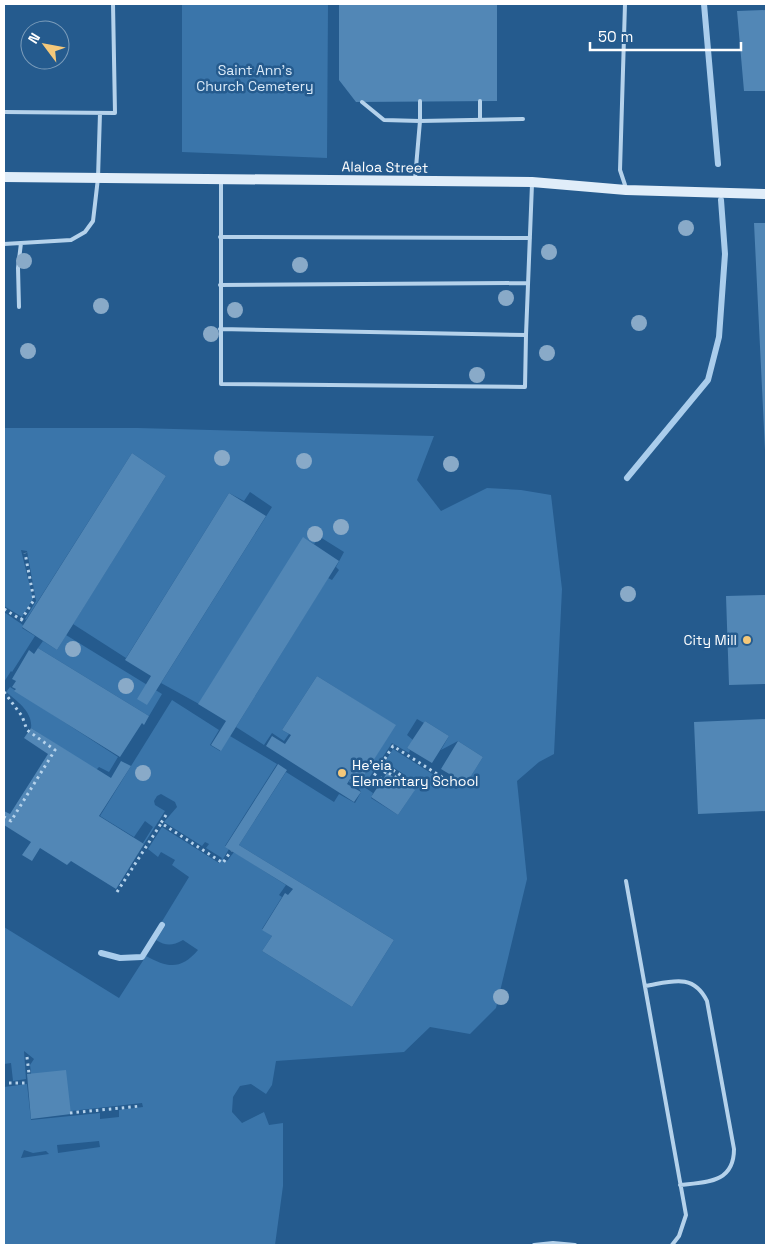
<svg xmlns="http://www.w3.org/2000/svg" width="770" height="1249" font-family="'Space Grotesk',sans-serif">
<rect width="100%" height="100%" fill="#255b8e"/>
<path fill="#3a75aa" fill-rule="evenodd" d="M182 4H328L327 158 182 152Z
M4 428H138L434 436 417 480 441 511 487 488 521 490 551 495 562 589 554 754 539 762 517 781 527 879 496 1008 470 1034 430 1027 404 1052 276 1061 272 1085 266 1094 251 1084 240 1086 233 1097 232 1112 242 1123 264 1112 269 1125 283 1123V1186L275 1245H4V1087L27 1084 31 1120 100 1113V1119L119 1117V1110L143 1107 142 1103 71 1111 31 1074 30 1065 34 1059 24 1051 26 1079 13 1081 11 1063 4 1064V927L119 998 146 956C168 968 181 970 198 950L183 940C172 946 166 946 156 940L165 926 161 923 189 877 172 865 175 860 161 852 158 857 148 849 162 827 219 863 222 858 206 848 209 844 205 842 202 846 164 822 177 807 175 802 161 794 157 796 154 801 155 805 165 811 144 844 143 843 153 827 145 821 134 837 100 816 172 700 219 730 210 745 220 751 230 736 277 764 225 846 229 849 223 859 227 861 234 852 286 885 279 895 282 897 262 929 272 936 262 951 352 1007 394 940 239 845 286 772 334 802 339 794 355 803 361 792 358 787 349 782 351 778 373 793 371 798 398 815 414 791 402 784 405 775 385 762 393 749 456 789 461 783 465 785 483 757 458 741 441 750 449 736 425 721 424 723 417 719 407 735 413 740 407 748 410 750 409 753 392 743 367 781 365 782 361 780 395 725 317 676 282 730 289 734 284 741 272 733 264 745 236 727 328 578 332 580 339 570 336 567 344 552 320 537 314 544 304 538 199 704 161 683 272 507 250 492 244 501 229 493 126 658 73 624 166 476 132 453 26 620 25 619 36 601 27 551 21 550 33 599 22 617 4 606ZM99 1141 100 1147 58 1153 57 1145ZM24 1150 33 1153 46 1151 49 1154 21 1158Z
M4 612 23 625 22 628 35 636 12 672 11 671 4 682Z
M66 635 162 694 149 716 38 648 43 641 57 650Z
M10 687 118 757 109 772 99 767 96 770 31 728C33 712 17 701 6 692Z"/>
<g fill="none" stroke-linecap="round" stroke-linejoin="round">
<path stroke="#aacdec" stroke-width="6" d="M704 4 718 164
M627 478 708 380 719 337 725 254 721 200
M101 953 120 958 142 957 162 925"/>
</g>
<path fill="#5287b6" d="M339 4H497V101L356 102 339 80Z
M766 10V91H744L737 11Z
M754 223H766V450H765Z
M132 453 166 476 57 650 22 627Z
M229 493 266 516 147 705 137 699 151 676 125 660Z
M303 537 339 561 221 751 211 745 226 721 198 704Z
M766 595V684L729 685 726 596Z
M38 648 149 716 144 725 142 723 120 757 14 691 16 689 12 687 16 681 12 679 29 650 34 654Z
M317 676 396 725 361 780 353 774 347 784 361 792 354 802 266 746 272 736 285 744 291 735 282 730Z
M766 719V811L698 814 694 722Z
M425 721 449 736 432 763 407 748Z
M31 728 111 778 121 761 131 766 99 816 144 844 116 889 71 861 67 865 40 848 32 861 22 855 31 842 4 825V811L10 814 48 754 24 738Z
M458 741 483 757 466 784 441 769Z
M278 764 287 770 239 845 394 940 352 1007 262 951 272 936 262 930 285 893 288 895 293 889 225 847Z
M387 773 415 790 398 815 371 797Z
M66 1070 71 1114 31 1119 27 1074Z"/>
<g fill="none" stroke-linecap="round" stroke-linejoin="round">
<path stroke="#b5d2eb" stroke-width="3" stroke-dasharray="2.5 4" stroke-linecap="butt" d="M4 609 25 622
M21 620 34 600 25 553
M4 692 22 716 27 730 55 750 11 821 4 817
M382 763 402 776 400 780 386 771 382 777
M351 777 367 787 393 746 456 786
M166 815 161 823 223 863 231 851
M117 892 162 822
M27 1057 29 1074
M9 1083H27
M70 1113 141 1106"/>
<path stroke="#b5d2eb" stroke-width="4" d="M625 4 620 170 626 188
M480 101V120
M362 102 384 120 420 121V101
M4 112 115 113 113 4
M415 179 420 121 523 119
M221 181V384L525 387 526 335 532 184
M220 237 530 238
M4 244 71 240 85 232 93 221 95 204 98 178 100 113
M220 285 528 283
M19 307 18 268 21 243
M220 329 526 335
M626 881 686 1215 679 1236 672 1245
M645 986C670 982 693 972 707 1001L734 1149C734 1183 707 1182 680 1185
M534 1245 553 1243 575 1245"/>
<path stroke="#e0edf9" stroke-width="10" d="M4 177 532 182 626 190 766 194"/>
</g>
<g fill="#89aac8">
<circle cx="686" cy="228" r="8"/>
<circle cx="549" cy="252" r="8"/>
<circle cx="24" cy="261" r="8"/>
<circle cx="300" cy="265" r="8"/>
<circle cx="506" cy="298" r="8"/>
<circle cx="101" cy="306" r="8"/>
<circle cx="235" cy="310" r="8"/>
<circle cx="639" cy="323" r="8"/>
<circle cx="211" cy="334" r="8"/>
<circle cx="28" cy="351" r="8"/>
<circle cx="547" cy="353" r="8"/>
<circle cx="477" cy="375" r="8"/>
<circle cx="222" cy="458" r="8"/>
<circle cx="304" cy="461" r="8"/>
<circle cx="451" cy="464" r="8"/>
<circle cx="341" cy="527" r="8"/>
<circle cx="315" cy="534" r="8"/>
<circle cx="628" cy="594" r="8"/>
<circle cx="73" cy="649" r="8"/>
<circle cx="126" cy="686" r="8"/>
<circle cx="143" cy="773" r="8"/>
<circle cx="501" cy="997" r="8"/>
</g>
<g fill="#f4c87a" stroke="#255b8e" stroke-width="2">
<circle cx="747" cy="640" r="5"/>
<circle cx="342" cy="773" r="5"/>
</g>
<g text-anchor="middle" stroke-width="5" stroke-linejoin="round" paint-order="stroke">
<g font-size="14" fill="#daeaf8" stroke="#255b8e">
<text x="255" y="75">Saint Ann's<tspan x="255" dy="16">Church Cemetery</tspan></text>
</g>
<g font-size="14" fill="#fff" stroke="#255b8e">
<text transform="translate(385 167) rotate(1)" y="5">Alaloa Street</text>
</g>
<g font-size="14" fill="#fff" stroke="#255b8e" text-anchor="end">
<text x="737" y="645">City Mill</text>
<text x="352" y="770" text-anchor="start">He'eia<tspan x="352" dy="16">Elementary School</tspan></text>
</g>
</g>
<rect width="770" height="1249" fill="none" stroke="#ffffff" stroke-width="10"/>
<g transform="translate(45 45) rotate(302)"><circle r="24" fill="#255b8e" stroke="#7c9dbb"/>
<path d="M0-4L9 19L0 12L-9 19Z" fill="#f4c87a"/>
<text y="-8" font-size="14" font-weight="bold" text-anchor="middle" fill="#ffffff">N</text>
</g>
<path d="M590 42v8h151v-8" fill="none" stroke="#ffffff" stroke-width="2.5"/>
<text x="598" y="42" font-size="15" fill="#ffffff" stroke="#255b8e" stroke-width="4" paint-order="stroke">50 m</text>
</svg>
